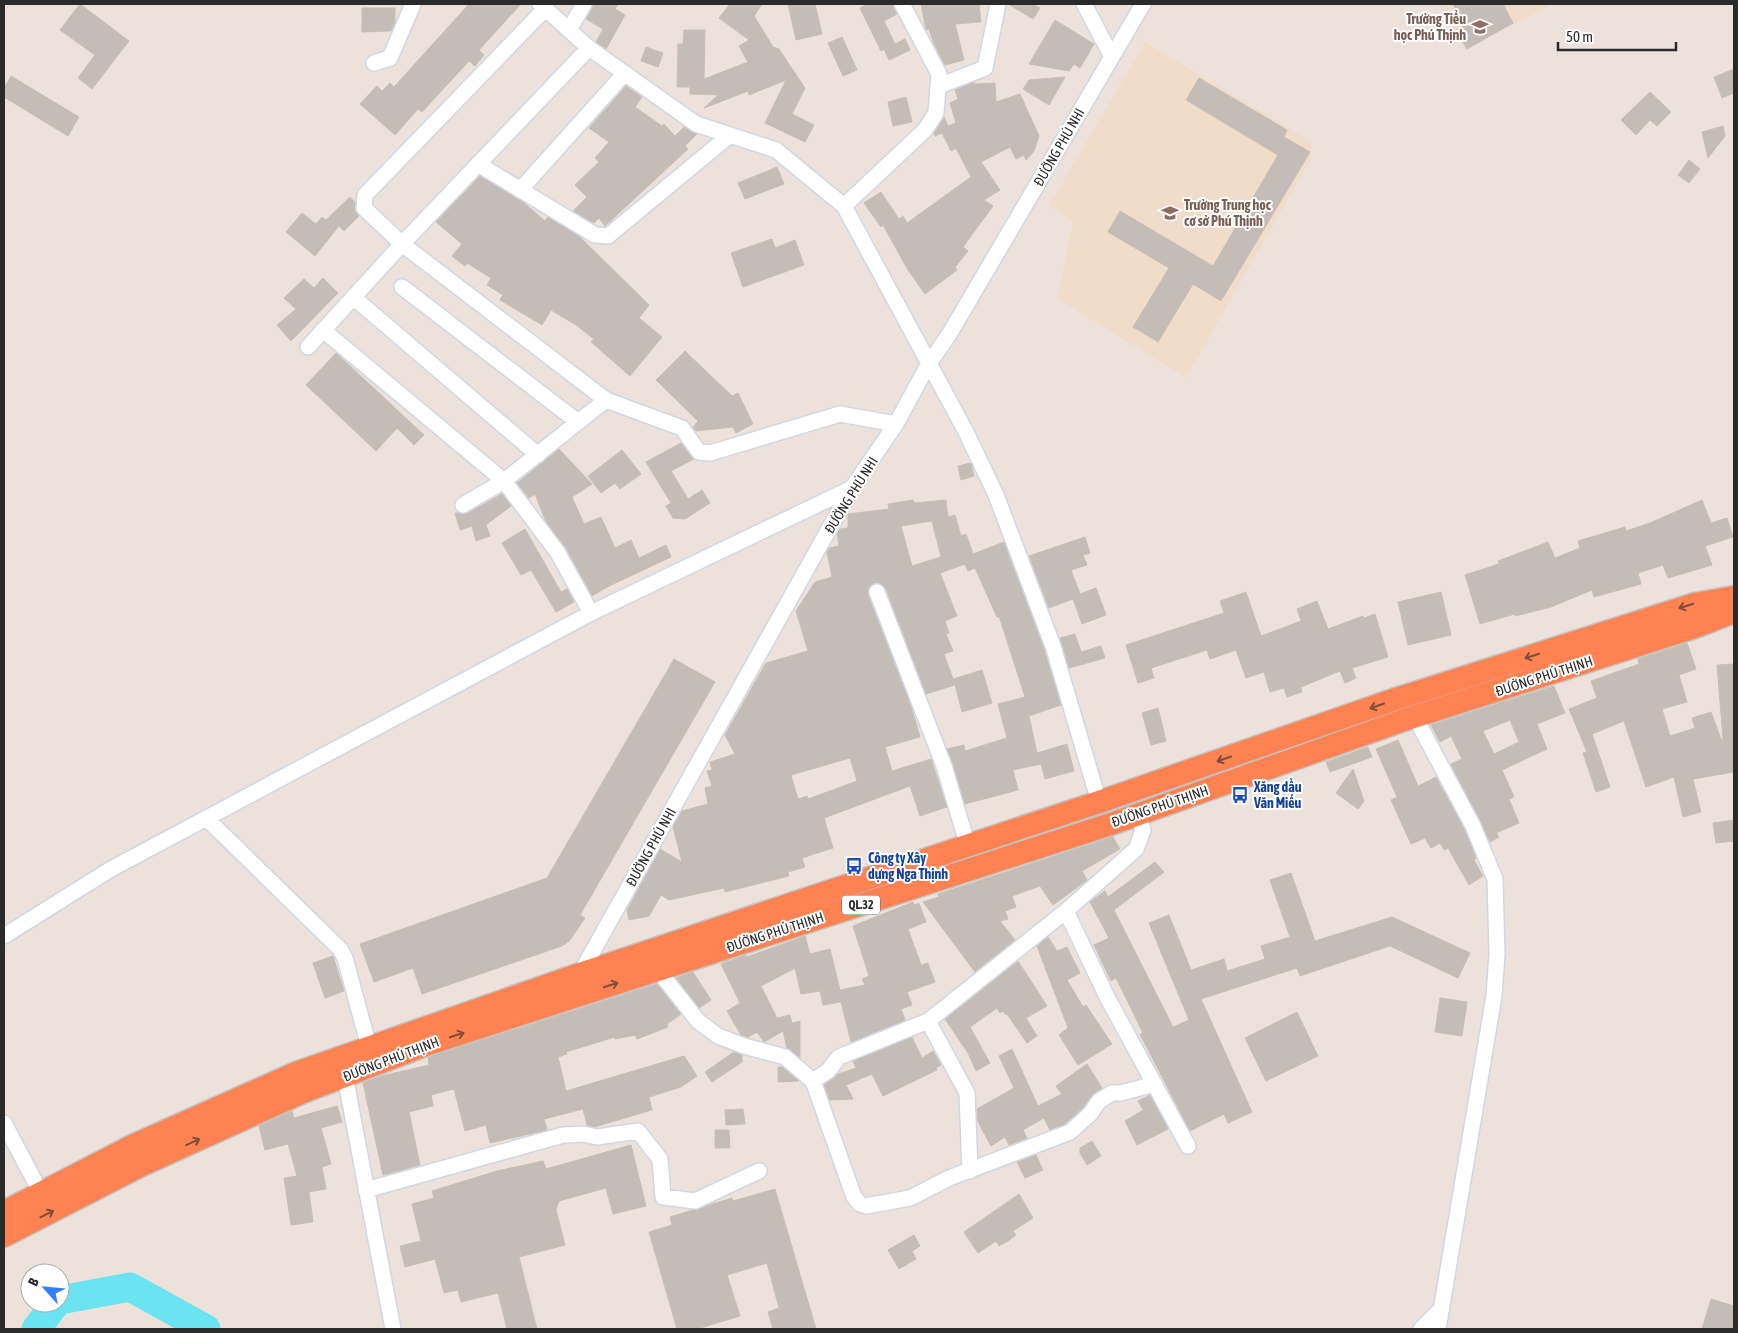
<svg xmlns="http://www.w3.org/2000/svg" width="1738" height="1333" font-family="'Asap Condensed',sans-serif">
<rect width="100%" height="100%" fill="#ece2db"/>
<path fill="#efddca" d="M1439 4H1553L1464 50Z
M1145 42 1310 141 1312 157 1186 378 1057 298 1073 222 1049 205Z"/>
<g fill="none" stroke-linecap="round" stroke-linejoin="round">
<path stroke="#6be4f2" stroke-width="29" d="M60 1300 130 1287 206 1329
M36 1329 56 1303"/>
</g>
<path fill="#c4bdb7" stroke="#c8beb5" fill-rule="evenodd" d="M80 4 129 41 92 89 78 78 95 55 60 30Z
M469 4H521L479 50 484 55 475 66 469 61 422 112 418 109 395 135 360 104 377 86 382 91 390 83 394 87Z
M593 4H618L615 9 625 15 606 49 596 42 603 29 586 19Z
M730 4H762L754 16 773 47 779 49 805 88 792 114 814 125 805 142 765 123 786 80 749 95 748 91 704 108 718 95 690 94V87H677L678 44H683L684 30H705L704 79 748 62 739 46 749 40 719 18Z
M788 4H815L822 34 796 40Z
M868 4H893L897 14 884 21 895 44 905 39 910 50 889 60 884 49 881 51 860 8Z
M921 4H979L981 22 955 24 964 60 945 65 934 44 929 29 926 30Z
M1008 4H1032L1040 8 1033 19Z
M1453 4H1503L1513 23 1467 49 1456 30 1465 25Z
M362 8H395V22L391 31 362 32Z
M1055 20 1094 44 1080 68 1074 64 1069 71 1029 64Z
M842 37 857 70 843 76 828 43Z
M646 47 663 53 658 67 641 61Z
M1734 69V93L1722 98 1714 77Z
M11 76 79 117 68 136 4 97V88Z
M1065 77 1049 105 1023 89 1029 80Z
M1199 78 1287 130 1284 137 1310 152 1221 301 1193 284 1158 342 1133 327 1169 268 1108 232 1120 211 1213 266 1278 155 1186 100Z
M974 82V84L995 83 996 102 1020 94 1039 136 1034 151 1026 160 1024 155 1016 159 1010 147 981 162 1000 190 984 200 993 206 963 247 968 251 955 267 957 270 925 294 908 270 883 225 881 227 864 203 881 192 899 219 903 216 907 223 971 177 956 148 951 151 942 133 935 136 934 133 944 117 948 126 956 123 950 103 958 99 955 90Z
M626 86 642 97 635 107 662 126 664 124 675 136 684 127 697 134 685 146 688 149 605 226 599 218 594 223 573 211 587 197 575 185 599 162 595 158 609 142 589 128Z
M1650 92 1671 112 1657 126 1650 120 1636 135 1621 120Z
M906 97 912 122 893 126 888 102Z
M1723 126 1725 136 1708 158 1702 132Z
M1689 160 1700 169 1689 183 1678 175Z
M777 167 784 184 745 199 738 183Z
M480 176 523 202 545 221 548 217 580 237 649 305 639 318 662 337 630 376 591 342 594 339 576 325 551 310 542 325 500 300 503 295 487 285 491 278 467 263 465 266 452 256 462 244 436 222Z
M350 197 355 202V211L359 216 344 231 339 226 315 256 286 232 302 213 316 224 322 217 326 220Z
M772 239 775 248 795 240 804 265 743 287 731 253Z
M323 278 338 293 291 341 277 325 296 309 284 298 304 279 314 288Z
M685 351 732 396 738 393 753 424 736 433 733 427 696 431 693 427 698 421 656 380Z
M336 353 424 435 414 445 397 428 376 451 306 385Z
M681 443 694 459 671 471 688 499 702 490 710 503 685 519 673 518 666 506 671 503 646 462Z
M559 449 592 484 572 497 584 524 601 517 615 548 631 540 639 558 666 545 671 557 609 586 592 596 566 548 546 522 535 494 529 498 517 483Z
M622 450 641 474 620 489 615 483 601 493 588 476Z
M971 463 974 476 961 480 958 466Z
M502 494 511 506 486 525 490 536 476 541 472 526 460 530 455 513H468Z
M913 500 914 503 946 500 948 517 955 515 961 536 966 534 973 554 1004 542 1044 649 1061 705 1029 716 1037 753 1067 744 1074 771 1045 779 1041 764 1013 770 1018 790 965 804 947 749 964 745 965 751 1007 738 998 704 1025 697 999 616 997 617 975 568 968 571 965 564 940 573 957 616 945 621 949 633 946 634 953 651 944 654 953 679 982 670 992 703 962 712 955 685 926 694 886 589 882 584 874 583 869 587 868 595 911 706 920 737 885 747 892 771 931 759 947 807 920 816 910 786 824 818 833 848 802 858 805 867 788 872 789 876 725 892 724 888 669 900 661 895 649 916 629 920 627 910 660 849 682 862 673 827 682 811 708 804 705 788 712 786 707 771 712 770 710 762 735 754 725 735 766 663 808 651 796 611 815 582 832 577 827 552 829 548 839 546 837 533 840 529 848 528V514L889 509 888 504ZM932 521 941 557 912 566 901 526ZM850 758 857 781 808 799 807 796 798 799 791 775Z
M1702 500 1711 523 1727 518 1733 537 1705 546 1712 565 1668 578 1663 565 1638 573 1641 584 1594 597 1592 590 1551 607 1515 616V614L1480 624 1465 575 1499 564 1498 561 1548 542 1555 558 1580 548 1578 541 1625 527 1626 531 1650 523Z
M525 529 561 592 567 589 574 602 556 612 531 570 521 575 502 543Z
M1085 537 1090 553 1083 555 1087 565 1071 570 1080 594 1096 588 1106 615 1082 624 1073 599 1049 608 1029 556Z
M1246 592 1261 636 1301 621 1297 609 1317 601 1328 629 1363 616 1364 618 1375 614 1388 657 1352 668 1356 678 1345 683 1340 671 1301 687 1302 692 1287 697 1284 688 1270 692 1264 672 1246 678 1236 650 1210 659 1207 650 1151 668 1154 678 1138 683 1126 645 1224 613 1220 601Z
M1441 592 1451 635 1408 645 1398 602Z
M1075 634 1081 652 1101 646 1105 658 1069 668 1060 638Z
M1687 643 1696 669 1679 675 1687 702 1662 709 1670 736 1695 728 1692 718 1711 712 1721 739H1723L1717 665 1734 664V772L1693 779 1701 812 1683 817 1674 777 1646 787 1624 721 1592 734 1610 787 1596 792 1583 753 1587 752 1569 709 1597 698 1591 681 1639 664 1638 659Z
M674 659 715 682 580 915 585 918 570 940 562 946 422 994 413 968 374 982 360 944 547 878Z
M1554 686 1565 713 1537 724 1547 749 1502 770 1514 797 1509 799 1519 823 1496 833 1499 837 1490 842 1451 764 1462 759 1451 736 1440 742 1431 725ZM1510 720 1519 742 1494 754 1483 731Z
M1158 708 1166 741 1151 745 1142 713Z
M1398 740 1418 786 1436 777 1465 830 1476 858 1474 860 1483 876 1469 885 1448 848 1444 850 1440 843 1431 848 1425 838 1411 844 1391 800 1397 797 1376 749Z
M1368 747 1372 757 1330 772 1326 762Z
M1353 769 1364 801 1358 809 1336 793Z
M1734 820V841L1716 843 1713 823Z
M1113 837 1120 849 1082 871 1087 880 1053 905 1040 886 1012 896 1016 907 1005 911 1008 919 1000 921 1015 940 975 972 923 902 939 897 938 894Z
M1155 862 1164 872 1114 910 1173 1027 1189 1020 1149 923 1169 915 1191 970 1224 959 1227 971 1265 959 1261 946 1290 937 1270 880 1291 873 1315 941 1392 917 1470 953 1458 978 1390 946 1300 976 1297 968 1201 999 1252 1112 1228 1123 1224 1114 1190 1131 1140 1034 1143 1033 1116 978 1111 981 1094 945 1109 938 1090 902 1105 891 1108 897Z
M913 902 914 905 919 903 926 922 908 929 921 965 928 963 935 982 907 992 912 1005 901 1009 905 1020 851 1042 841 1002 823 1005 820 991 801 994 795 968 761 986 777 1018 790 1015 792 1023 800 1021V1058L787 1048 783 1031 764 1042 757 1032 748 1037 741 1035 727 1011 740 1003 721 964 746 955 747 957 805 936 810 954 830 949 840 990 865 985 862 979 869 976 853 926Z
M1048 937 1057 951 1067 947 1080 973 1067 980 1083 1007 1086 1005 1112 1044 1078 1065 1059 1035 1068 1028 1037 946Z
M333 956 344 991 325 998 313 963Z
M1018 961 1047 1006 1026 1018 1037 1036 1027 1043 1007 1014 1006 1015 1003 1011 1000 1013 997 1008 970 1027 990 1063 976 1071 968 1053 945 1019Z
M693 972 711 1000 699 1008 676 978Z
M657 984 681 1014 667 1024 668 1027 637 1039 635 1035 615 1039V1037L566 1052 567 1054 558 1057 566 1091 684 1056 697 1076 681 1087 649 1097 652 1110 594 1127 587 1125 583 1109 544 1119 547 1130 490 1143 486 1125 465 1131 454 1089 431 1095 433 1106 409 1112 420 1165 383 1175 363 1083 381 1076 429 1065 428 1058 432 1056Z
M1440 998 1467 1002 1462 1036 1435 1032Z
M1297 1012 1318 1056 1266 1081 1245 1038Z
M912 1037 922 1058 933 1051 941 1065 936 1068 937 1070 883 1096 872 1074 846 1085 853 1099 830 1100 824 1085 838 1074 856 1068 853 1061Z
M1012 1049 1038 1106 1062 1094 1056 1086 1087 1064 1102 1088 1092 1095 1083 1108 1065 1124 1050 1130 1044 1118 1023 1130 1027 1138 1009 1145 1005 1137 991 1146 978 1122 977 1109 1014 1088 999 1056Z
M734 1052 742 1055V1062L712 1082 705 1072Z
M778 1067H782L799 1081 778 1082Z
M1150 1095 1168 1129 1137 1145 1125 1121 1143 1110 1138 1101Z
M337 1106 342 1122 321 1128 331 1164 322 1167 326 1189 309 1192 313 1222 291 1225 284 1178 297 1176 288 1144 265 1150 259 1126 292 1111 294 1118Z
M743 1109 745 1124 726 1125 725 1110Z
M715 1130H729L730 1148H715Z
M1092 1141 1101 1156 1087 1165 1080 1153V1148Z
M631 1145 646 1206 613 1214 606 1188 559 1201 556 1210 565 1245 519 1257 537 1329H507L498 1293 461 1302 458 1290 444 1293 435 1259 405 1267 400 1246 421 1241 412 1204 434 1198 432 1191 497 1171 543 1161 546 1169Z
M1036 1155 1043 1170 1025 1178 1017 1162Z
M775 1189 816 1329H773L768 1312 779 1308 767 1263 727 1275 740 1316 697 1329H677L649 1232 672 1225 670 1217 732 1198 733 1201Z
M1019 1194 1033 1218 1013 1231 1016 1235 1008 1241 999 1246 996 1241 978 1253 964 1232Z
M914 1235 920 1246 912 1251 916 1259 899 1269 888 1250Z
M1711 1299 1734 1306V1329H1702Z"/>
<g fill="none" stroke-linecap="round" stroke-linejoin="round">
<g stroke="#d0d7e3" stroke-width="18">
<path id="minor" d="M540 4 589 48 696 124 776 150 844 206 965 430 996 495 1053 646 1099 802
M1084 4 1112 57
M569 30 584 4
M589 48 402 244 606 400 682 428 699 452 710 453 840 414 896 424
M374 63 390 58 413 4
M939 86 985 68 998 4
M478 164 595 235 608 236 730 135
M520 190 625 73
M844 206 925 130 936 113 939 74 902 4
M402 287 578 422
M353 297 538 455
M323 330 504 481 558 553 591 613
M308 347 402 244 364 208 365 195 545 9
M463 505 504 481 606 400
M877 592 944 766 968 846
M1415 717 1473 826 1495 879 1497 954 1494 996 1438 1329
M206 818 340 949 345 958 369 1047
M1066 911 1107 997 1188 1146
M4 936 111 869 591 613 852 488
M658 970 698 1021 718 1036 744 1046 785 1057 813 1081 828 1071 839 1057 928 1021 1066 911 1136 849 1143 830 1138 814
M581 977 580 974 852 488 896 424 928 365 950 333 1143 4
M928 1021 967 1093 970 1171
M345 1076 393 1329
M813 1081 854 1197 860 1204 866 1206 910 1198 949 1178 1070 1132 1090 1114 1099 1101 1112 1093H1121L1155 1084
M4 1123 41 1193
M366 1190 563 1135 583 1134 597 1137 638 1131 660 1159 663 1197 695 1201 759 1171
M1421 1329 1442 1308"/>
</g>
<g stroke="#c3c3c3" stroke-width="25">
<path id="highway" d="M4 1212 132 1146 296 1073 580 974 1099 802 1393 700 1695 604 1734 597
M4 1236 142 1165 303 1092 428 1044 1111 824 1404 720 1695 627 1734 612"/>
</g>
<use href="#minor" stroke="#fff" stroke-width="15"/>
<use href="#highway" stroke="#ff8253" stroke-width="22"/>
</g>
<defs><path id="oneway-shaft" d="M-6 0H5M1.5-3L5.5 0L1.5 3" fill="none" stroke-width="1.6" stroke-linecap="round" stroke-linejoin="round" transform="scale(1.25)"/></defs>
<g stroke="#7f4d3a">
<use href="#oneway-shaft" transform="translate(1686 606) rotate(162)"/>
<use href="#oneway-shaft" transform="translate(1532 656) rotate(162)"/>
<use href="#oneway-shaft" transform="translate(1377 706) rotate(161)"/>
<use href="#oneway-shaft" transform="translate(1224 759) rotate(161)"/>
<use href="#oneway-shaft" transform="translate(611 985) rotate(-18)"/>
<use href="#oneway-shaft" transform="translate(457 1035) rotate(-18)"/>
<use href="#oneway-shaft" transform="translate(193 1142) rotate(-24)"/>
<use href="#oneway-shaft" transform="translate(47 1214) rotate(-27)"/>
</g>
<defs>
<g id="school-bare" transform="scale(1.35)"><path d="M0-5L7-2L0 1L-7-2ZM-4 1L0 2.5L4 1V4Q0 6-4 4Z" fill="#8d6e63" stroke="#fff" stroke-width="2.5" paint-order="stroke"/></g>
<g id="bus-bare" transform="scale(1.35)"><path d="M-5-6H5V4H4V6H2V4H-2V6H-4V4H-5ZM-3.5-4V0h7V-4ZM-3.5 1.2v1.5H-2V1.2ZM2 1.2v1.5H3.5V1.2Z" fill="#1a4fb4" stroke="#fff" stroke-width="2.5" paint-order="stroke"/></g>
</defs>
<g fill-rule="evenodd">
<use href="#school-bare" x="1480" y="27"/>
<use href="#school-bare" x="1170" y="213"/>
<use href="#bus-bare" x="1240" y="795"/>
<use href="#bus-bare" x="854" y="866"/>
</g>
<g text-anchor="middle" stroke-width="4" stroke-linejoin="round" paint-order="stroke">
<rect fill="#fff" stroke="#6a6a6a" stroke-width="1" x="842" y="895.5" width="38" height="19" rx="4"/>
<g font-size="12" font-weight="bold" fill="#2a2a2a">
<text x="861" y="909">QL.32</text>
</g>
<g font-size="14" font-weight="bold" fill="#785e54" stroke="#fff" text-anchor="end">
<text x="1466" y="24">Trường Tiểu<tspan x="1466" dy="16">học Phú Thịnh</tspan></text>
<text x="1184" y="210" text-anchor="start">Trường Trung học<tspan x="1184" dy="16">cơ sở Phú Thịnh</tspan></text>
</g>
<g font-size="14" fill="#2a2a2a" stroke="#fff">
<text transform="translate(1059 147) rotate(-60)" y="5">ĐƯỜNG PHÚ NHI</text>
<text transform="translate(851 495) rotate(-58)" y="5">ĐƯỜNG PHÚ NHI</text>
<text transform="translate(1544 676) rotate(-18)" y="5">ĐƯỜNG PHÚ THỊNH</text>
<text transform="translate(1160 806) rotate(-19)" y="5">ĐƯỜNG PHÚ THỊNH</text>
<text transform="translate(651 847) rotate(-61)" y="5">ĐƯỜNG PHÚ NHI</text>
<text transform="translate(775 932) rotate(-18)" y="5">ĐƯỜNG PHÚ THỊNH</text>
<text transform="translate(391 1059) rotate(-21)" y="5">ĐƯỜNG PHÚ THỊNH</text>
</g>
<g font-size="14" font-weight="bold" fill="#164399" stroke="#fff" text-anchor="start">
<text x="1254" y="792">Xăng dầu<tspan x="1254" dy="16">Văn Miếu</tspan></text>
<text x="868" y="863">Công ty Xây<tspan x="868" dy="16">dựng Nga Thịnh</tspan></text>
</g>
</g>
<rect width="1738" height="1333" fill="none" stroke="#2a2a2a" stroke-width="10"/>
<g transform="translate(45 1288) rotate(297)"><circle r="24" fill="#ffffff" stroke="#aaaaaa"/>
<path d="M0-4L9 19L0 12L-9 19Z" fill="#367cff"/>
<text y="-8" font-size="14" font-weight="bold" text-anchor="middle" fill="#2a2a2a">B</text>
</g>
<path d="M1558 42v8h118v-8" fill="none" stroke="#2a2a2a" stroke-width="2.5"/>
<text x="1566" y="42" font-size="15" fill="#2a2a2a" stroke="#ffffff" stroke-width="4" paint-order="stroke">50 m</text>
</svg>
